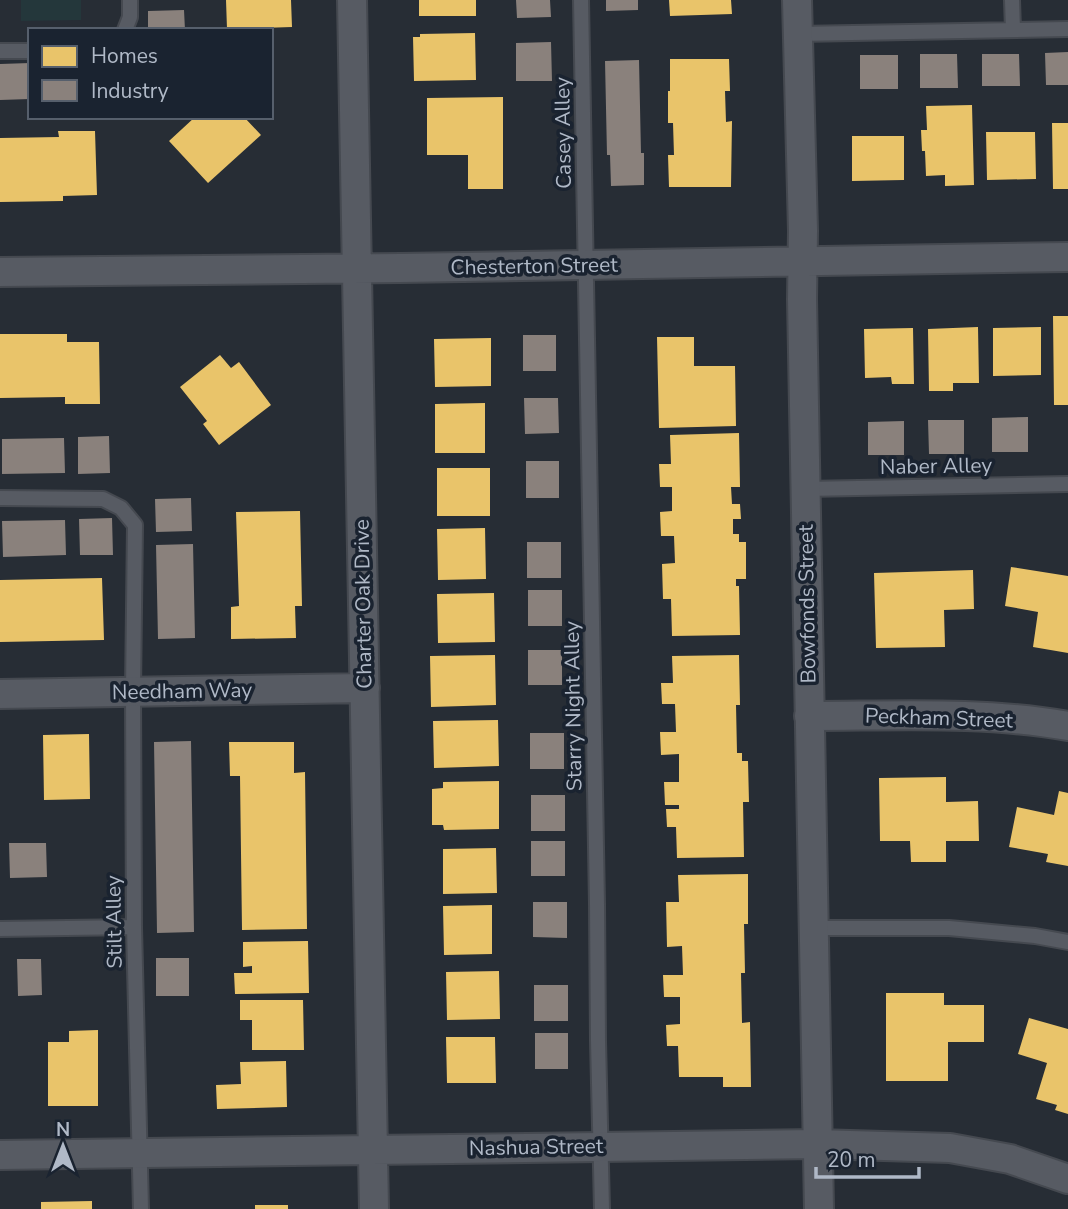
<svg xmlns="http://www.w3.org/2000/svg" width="1068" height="1209" font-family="'Nunito Sans',sans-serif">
<rect width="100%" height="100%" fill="#272d35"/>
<path fill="#24373b" d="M21 0H81V20L21 21Z"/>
<path fill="#e9c46a" d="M226 0H291L292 27 227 29Z
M419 0H476V16H419Z
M669 0H731L732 14 670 16Z
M475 33 476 80 414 81 413 37H420V34Z
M670 59H729L730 91H725L726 122 732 121 731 187H669L668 155H674L673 123H668V91H670Z
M503 97V189H468V155H427V98Z
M972 105 974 185 945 186V175L926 176 925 151H922L921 130H927L926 106Z
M195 117H244L261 135 208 183 169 141Z
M1052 123H1068V189H1053Z
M58 131H95L97 195 63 196V201L0 202V138L59 137Z
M986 132H1035L1036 179 987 180Z
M852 136H904V180L852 181Z
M1053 316H1068V405H1054Z
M978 327 979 383H953V391H929L928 329Z
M1041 327V375L993 376V328Z
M913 328 914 384H892L891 377 865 378 864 329Z
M0 334H67V342H99L100 404H65V397L0 398Z
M657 337H694V366H735L736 426 659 428Z
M491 338V386L435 387 434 339Z
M220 355 231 368 239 362 271 405 219 445 203 424 207 421 180 387Z
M485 403V453H435V404Z
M739 433 740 487H731L732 504H740L741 519H733V534H739V542H746V579H736V586H739L740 635 672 636 671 599H663L662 564 675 563 674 536H661L660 512 672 511V487H660L659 464H671L670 435Z
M437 468H490V516H437Z
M300 511 302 606H295L296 638 231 639V607L239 606 236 512Z
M485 528 486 579 438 580 437 529Z
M1011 567 1068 576V653L1033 647 1038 612 1005 606Z
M973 570 974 609 944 610 945 647 876 648 874 573Z
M102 578 104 640 0 642V580Z
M494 593 495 642 438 643 437 594Z
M495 655 496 705 431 707 430 656Z
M739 655 740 705H736L737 753H742V761H748L749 802H743L744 857 677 858 676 827H667L666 809H679V805H665L664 782H679V754L661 755 660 732H676L675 704H662L661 683H673L672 656Z
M498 720 499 766 434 768 433 721Z
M89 734 90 799 44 800 43 735Z
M229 742H294V773L305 772 307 929 242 930 240 776H230Z
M946 777V802L978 801 979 841H946V862H911L910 841H880L879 778Z
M499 781V829L444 830 443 825H432V789L443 788V782Z
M1059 791 1068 793V866L1046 862 1048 854 1009 847 1017 807 1054 815Z
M496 848 497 893 443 894V849Z
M748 874V924H744L745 973H741L742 1023 750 1022 751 1087H723V1077H679L678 1046H667L666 1025 680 1024V997H664L663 975H683L682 946 667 947 666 902H679L678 875Z
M492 905V954L444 955 443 906Z
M308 941 309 993 235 994 234 973H252V966L243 967V942Z
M499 971 500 1019 447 1020 446 972Z
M886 993H944V1005H984V1042H948V1081H886Z
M240 1000H303L304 1050H252V1020H240Z
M1029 1018 1068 1029V1114L1055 1110 1057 1105 1036 1099 1047 1063 1018 1054Z
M98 1030V1106H48V1042H69V1031Z
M446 1037H495L496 1083H447Z
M286 1061 287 1107 217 1109 216 1085 241 1084 240 1062Z
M92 1201V1209H41V1202Z
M255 1205H288V1209H255Z"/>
<path fill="#8a817c" d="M516 0H550L551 17 517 18Z
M606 0H638V10L606 11Z
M184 10 185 30H148V11Z
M551 42 552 81H516V43Z
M1068 52V85H1046L1045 53Z
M920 54H957L958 88H920Z
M982 54H1019L1020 86H982Z
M860 55H898V89H860Z
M639 60 641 153H644V185L611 186 610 155H607L605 61Z
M30 63V99L0 100V64Z
M523 335H556V371H523Z
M524 398H558L559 433 525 434Z
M1028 417V452H992V418Z
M928 420H964V454H929Z
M904 421V455H868V422Z
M109 436 110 473 78 474V437Z
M64 438 65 473 2 474V439Z
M526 461H559V498H526Z
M191 498 192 531 156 532 155 499Z
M112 518 113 555H80L79 519Z
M65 520 66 555 3 557 2 521Z
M527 542H561V578H527Z
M193 544 195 638 158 639 156 545Z
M528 590H562V626H528Z
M528 650H562V685H528Z
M530 733H564V769H530Z
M191 741 194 932 157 933 154 742Z
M531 795H565V831H531Z
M531 841H565V876H531Z
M9 843H46L47 877 10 878Z
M533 902H567V938L533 937Z
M156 958H189V996H156Z
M17 959H41L42 995 18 996Z
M534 985H568V1021H534Z
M535 1033H568V1069H535Z"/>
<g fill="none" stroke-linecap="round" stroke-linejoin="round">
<g stroke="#454950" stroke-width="18">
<path id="lane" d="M581 0 597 904 598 1041 602 1209
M1012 0 1013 30
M125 30 130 17V0
M798 34 1068 29
M0 51H30
M805 489 1068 484
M0 498 103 499 121 508 135 525 133 691 134 927 141 1209
M813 928H949L1035 936 1068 942
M0 929 134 927"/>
</g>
<g stroke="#454950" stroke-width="32">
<path id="street" d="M352 0 374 1209
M797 0 803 231 802 299 819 1209
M0 272 401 268 1068 257
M0 694 365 688
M809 716C896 716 983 711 1068 726
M0 1155 817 1144 950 1148 1010 1159 1068 1179"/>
</g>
<use href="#lane" stroke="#575b63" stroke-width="14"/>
<use href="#street" stroke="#575b63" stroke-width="28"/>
</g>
<g text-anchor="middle" stroke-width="7" stroke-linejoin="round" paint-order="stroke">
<g font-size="21" fill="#b0b9c7" stroke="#1a2330">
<text transform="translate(563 133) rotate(-91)" y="7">Casey Alley</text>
<text transform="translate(534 266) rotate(-1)" y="7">Chesterton Street</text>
<text transform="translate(936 466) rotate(-1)" y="7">Naber Alley</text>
<text transform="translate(363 604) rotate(-91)" y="7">Charter Oak Drive</text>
<text transform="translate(807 604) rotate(-91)" y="7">Bowfonds Street</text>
<text transform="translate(182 691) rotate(-1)" y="7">Needham Way</text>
<text transform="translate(573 706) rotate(-91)" y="7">Starry Night Alley</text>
<text transform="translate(939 718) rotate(2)" y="7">Peckham Street</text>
<text transform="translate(114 922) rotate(-91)" y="7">Stilt Alley</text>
<text transform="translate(536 1147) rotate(-1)" y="7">Nashua Street</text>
</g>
</g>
<rect x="28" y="28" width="245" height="91" fill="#1a2330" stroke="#565f6c" stroke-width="2"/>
<rect x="42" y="46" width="35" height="21" fill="#e9c46a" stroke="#565f6c" stroke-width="2"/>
<text x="91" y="63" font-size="21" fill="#b0b9c7">Homes</text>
<rect x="42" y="80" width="35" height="21" fill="#8a817c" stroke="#565f6c" stroke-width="2"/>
<text x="91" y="98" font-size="21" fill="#b0b9c7">Industry</text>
<g transform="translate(63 1146)" stroke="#1a2330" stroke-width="5" paint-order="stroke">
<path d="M0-5L12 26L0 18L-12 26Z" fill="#b0b9c7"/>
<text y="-10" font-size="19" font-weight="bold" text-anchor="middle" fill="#b0b9c7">N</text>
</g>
<path d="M816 1167v10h103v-10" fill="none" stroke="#b0b9c7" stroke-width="3.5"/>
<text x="827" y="1167" font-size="21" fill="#b0b9c7" stroke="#1a2330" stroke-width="5" paint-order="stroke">20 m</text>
</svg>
